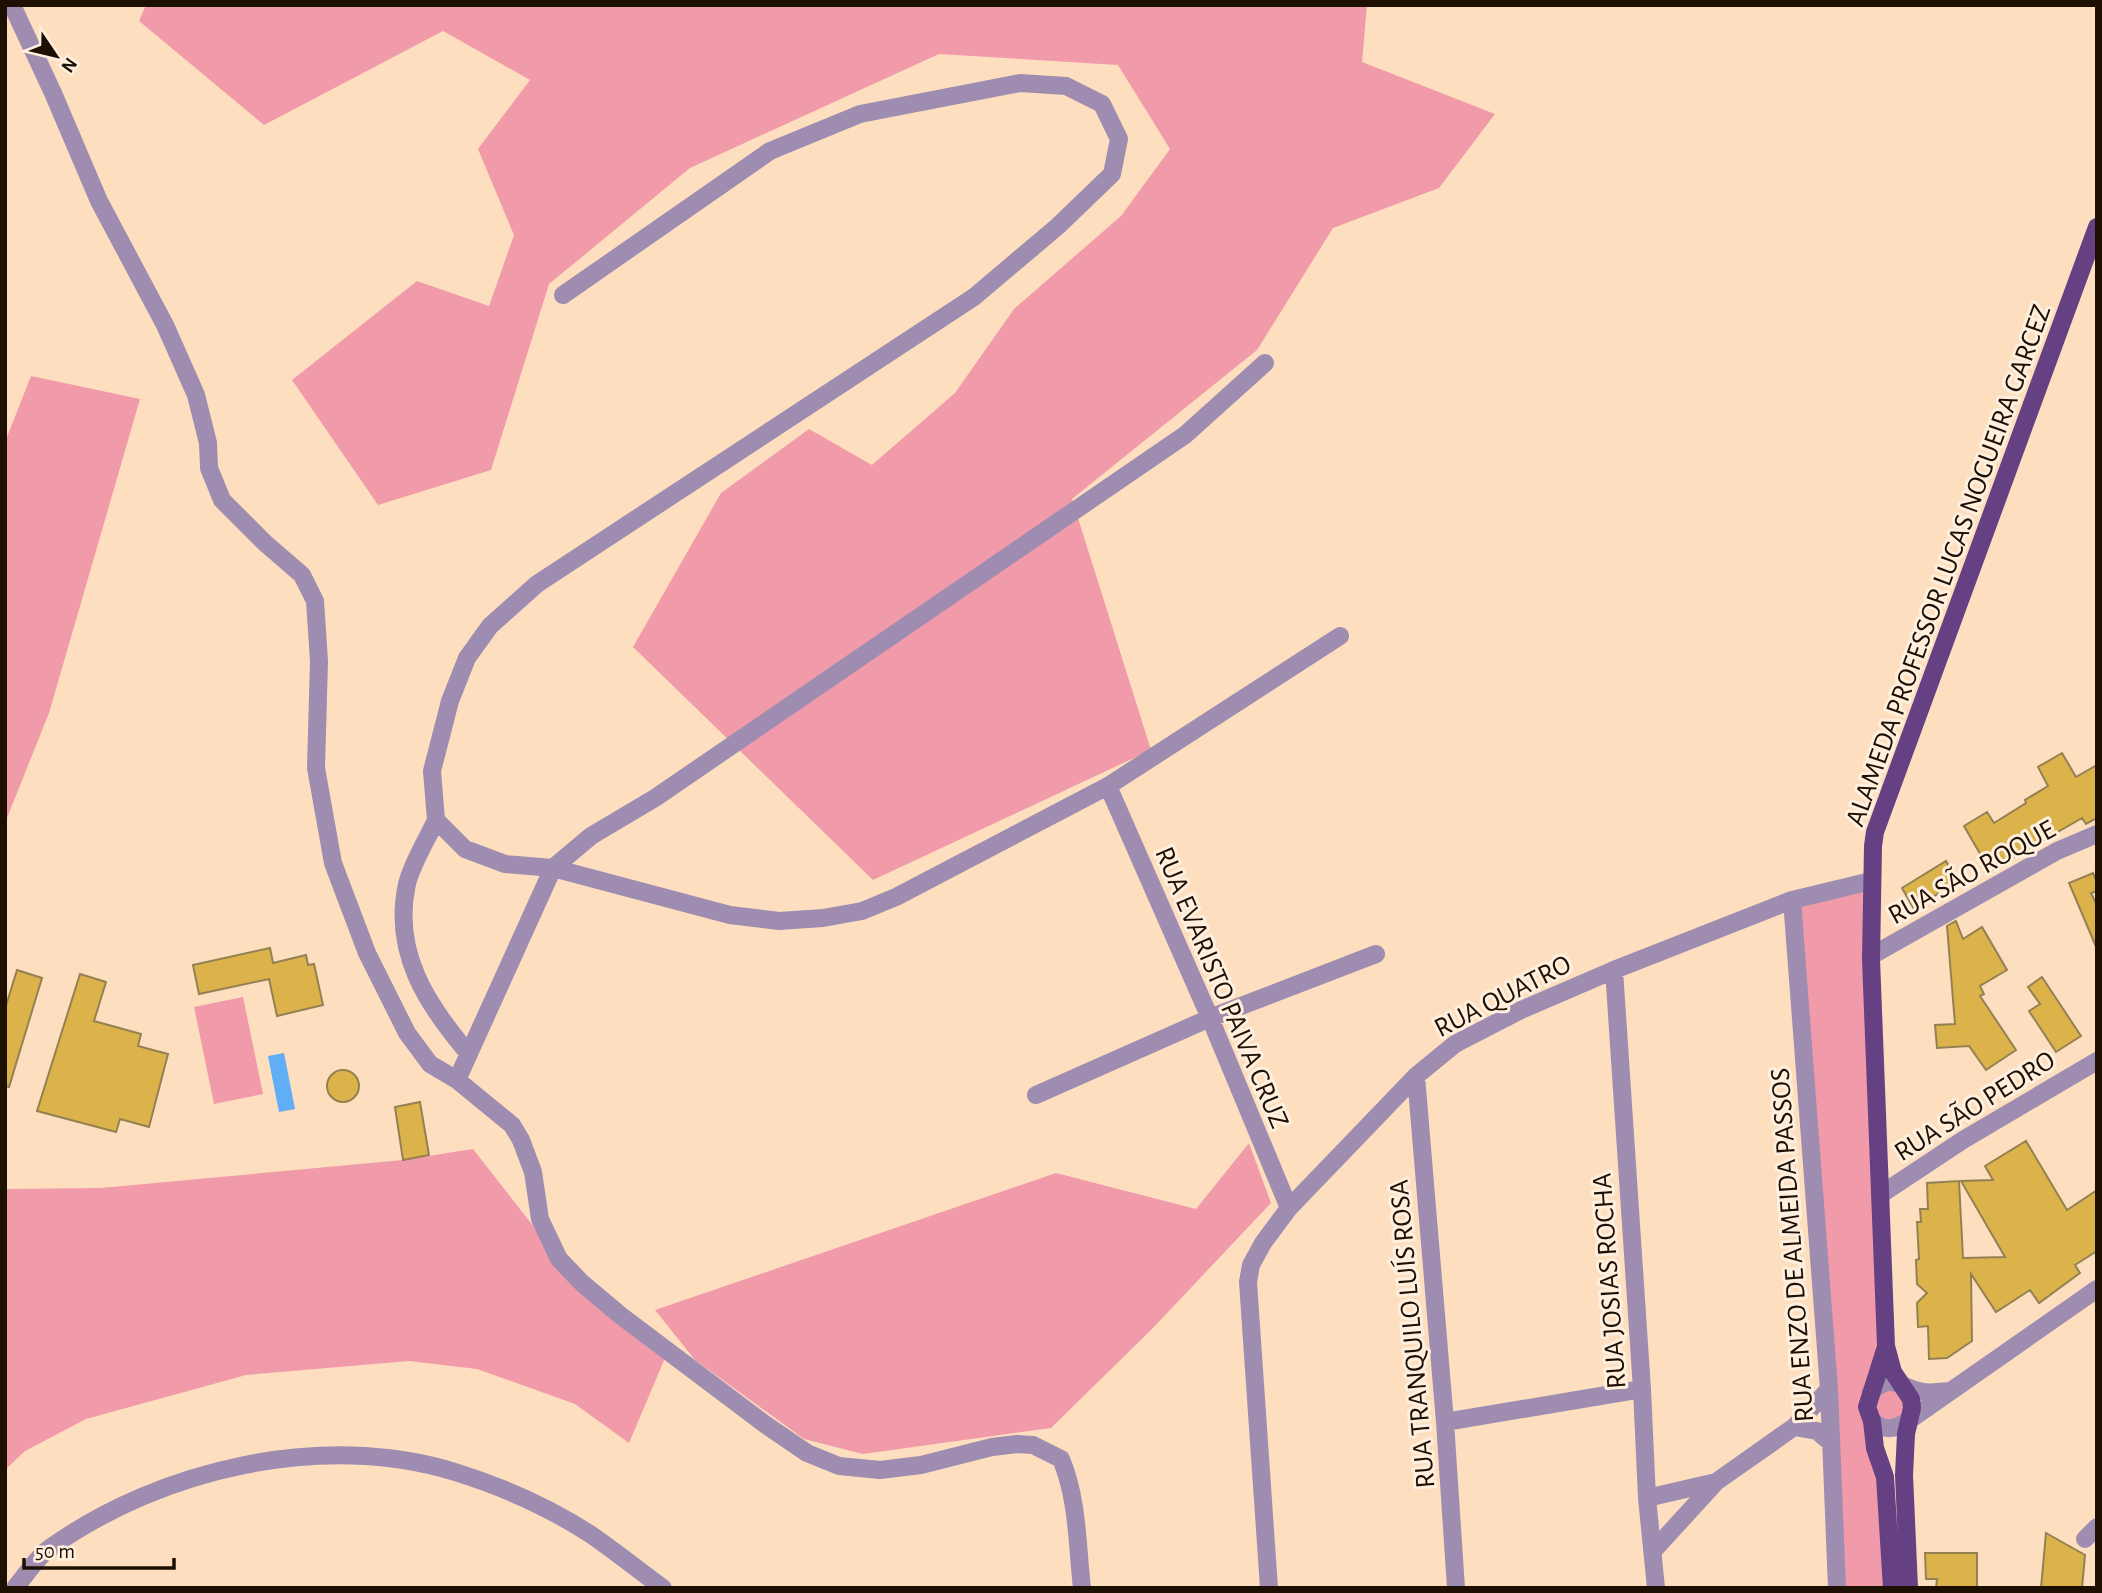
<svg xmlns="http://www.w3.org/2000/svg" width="2102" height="1593" font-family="'Alegreya Sans',sans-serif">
<rect width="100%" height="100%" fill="#fddfbf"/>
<path fill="#f19aaa" d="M146 5H1367L1362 62 1495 114 1439 188 1333 228 1257 350 1072 499 1151 750 873 880 633 647 721 493 809 429 872 465 955 393 1014 309 1121 216 1170 149 1118 65 939 54 690 168 549 284 491 470 378 505 292 380 417 281 489 306 514 235 478 149 530 80 443 31 264 125 139 21Z
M31 376 140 399 49 713 5 823V442Z
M1866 885 1881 1368 1868 1399 1891 1588H1839L1800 903Z
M243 997 263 1094 214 1104 194 1007Z
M1249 1143 1271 1203 1152 1329 1051 1428 863 1454 804 1439 695 1360 655 1310 1056 1173 1196 1209Z
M473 1149 559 1259 668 1351 629 1443 575 1404 477 1369 409 1361 246 1375 86 1419 25 1451 5 1470V1189L101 1188 403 1160Z
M1891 1387 1906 1398 1900 1421H1879L1871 1401Z"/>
<path fill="#60aef5" d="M284 1053 295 1109 279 1112 268 1056Z"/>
<path fill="#dbb34a" stroke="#948153" stroke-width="2" d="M2062 753 2076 777 2097 765V818L2086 824 2082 818 1990 871 1964 826 1987 812 1994 823 2026 803 2025 800 2048 786 2038 767Z
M1946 861 1958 881 1914 909 1902 888Z
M2093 873 2097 882V891L2091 893 2097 905V949L2069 883Z
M1956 921 1963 939 1982 927 2007 970 1980 986 1984 994 1980 996 2016 1050 1986 1070 1969 1046 1937 1048 1935 1025 1955 1024 1947 926Z
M270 948 273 963 306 955 308 965 314 964 323 1005 277 1016 269 979 199 994 193 965Z
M17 970 42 978 9 1087 5 1086V1009Z
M80 974 106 982 94 1021 141 1034 138 1046 168 1054 149 1127 120 1119 116 1132 37 1111Z
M2042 977 2081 1036 2056 1052 2029 1011 2040 1004 2028 987Z
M327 1086a16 16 0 1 1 32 0a16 16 0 1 1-32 0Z
M420 1102 429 1155 403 1160 395 1107Z
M2026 1141 2067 1210 2097 1190V1251L2075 1265 2080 1273 2039 1303 2030 1290 1996 1312 1971 1274 1972 1341 1947 1358 1929 1359 1928 1326 1918 1327 1917 1303 1927 1293 1917 1284 1916 1260 1919 1259 1917 1222H1921L1920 1209H1928L1927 1183 1959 1181 1963 1258 2005 1257 1961 1181 1993 1180 1985 1166Z
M2046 1533 2085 1555 2082 1588H2041Z
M1925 1553H1977V1588H1936L1937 1579H1926Z"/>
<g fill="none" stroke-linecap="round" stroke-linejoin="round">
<path stroke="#9f8cb1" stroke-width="18" d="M12 5 53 93 99 201 165 325 196 395 208 443 209 468 222 500 265 543 302 575 315 601 319 661 316 768 333 863 367 953 407 1033 430 1064 457 1080 512 1125 521 1140 533 1172 540 1219 559 1259 582 1283 620 1315 766 1425 807 1453 839 1466 880 1470 921 1465 992 1447 1017 1444 1033 1445 1061 1459C1078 1499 1077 1545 1082 1588
M563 295 770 151 860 114 1020 83 1066 86 1102 104 1119 139 1112 174 1058 226 974 297 537 584 490 626 467 658 450 701 432 771 436 820 465 849 505 864 553 868 730 915 779 921 823 918 862 911 896 897 1108 786 1340 636
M1108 786 1210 1018 1289 1208
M436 820C427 840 412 863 407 884 392 952 427 1005 469 1054
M1792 900 1829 1389 1837 1588
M1871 956 2057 851 2097 834
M1614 970 1642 1389 1647 1498 1656 1588
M1416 1076 1445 1422 1456 1588
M457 1080 553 868 591 836 655 798 1185 435 1265 363
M1036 1095 1210 1018 1376 954
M1880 1195 1963 1140 2097 1061
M1871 1392C1892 1373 1897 1386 1919 1391 1929 1394 1939 1392 1949 1391
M1872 1421C1885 1432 1895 1429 1908 1421L2097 1289
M1445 1422 1642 1389
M1794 1427 1817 1431 1831 1443
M1647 1498 1716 1482
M2085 1539 2097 1527
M1653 1551 1716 1482 1794 1427 1829 1389
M15 1588C26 1575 37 1557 50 1548 160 1469 324 1431 455 1472 500 1486 550 1508 590 1534 615 1551 638 1570 663 1588
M1269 1588 1248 1282 1251 1265 1263 1243 1289 1208 1416 1076 1455 1044 1521 1010 1614 970 1792 900 1871 881"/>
<path stroke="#654082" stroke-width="18" d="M1885 1350 1867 1407 1872 1421 1875 1448 1885 1477 1892 1588
M1909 1588 1904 1475 1906 1434 1912 1408 1911 1399 1893 1372 1886 1346 1871 959 1873 846 1875 832 2097 227"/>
</g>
<g text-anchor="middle" stroke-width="6" stroke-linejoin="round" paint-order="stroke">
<g font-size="28" fill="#1d1003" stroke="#ffefdf">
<text transform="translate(1947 565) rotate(-70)" y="10">ALAMEDA PROFESSOR LUCAS NOGUEIRA GARCEZ</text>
<text transform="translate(1971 871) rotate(-29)" y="10">RUA SÃO ROQUE</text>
<text transform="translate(1223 987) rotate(67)" y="10">RUA EVARISTO PAIVA CRUZ</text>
<text transform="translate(1502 995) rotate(-27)" y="10">RUA QUATRO</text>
<text transform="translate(1974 1105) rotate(-32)" y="10">RUA SÃO PEDRO</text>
<text transform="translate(1791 1245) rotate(-94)" y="10">RUA ENZO DE ALMEIDA PASSOS</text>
<text transform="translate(1608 1281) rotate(-94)" y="10">RUA JOSIAS ROCHA</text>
<text transform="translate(1411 1334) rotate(-95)" y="10">RUA TRANQUILO LUÍS ROSA</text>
</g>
</g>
<rect width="2102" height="1593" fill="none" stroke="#1d1003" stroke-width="14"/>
<g transform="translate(56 56) rotate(125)" stroke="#ffefdf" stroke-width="5" paint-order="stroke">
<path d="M0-5L12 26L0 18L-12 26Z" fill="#1d1003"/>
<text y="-10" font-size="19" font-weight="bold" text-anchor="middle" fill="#1d1003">N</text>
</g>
<path d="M24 1558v10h150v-10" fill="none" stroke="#1d1003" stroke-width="3.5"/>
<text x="35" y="1558" font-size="21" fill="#1d1003" stroke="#ffefdf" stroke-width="5" paint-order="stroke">50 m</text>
</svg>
